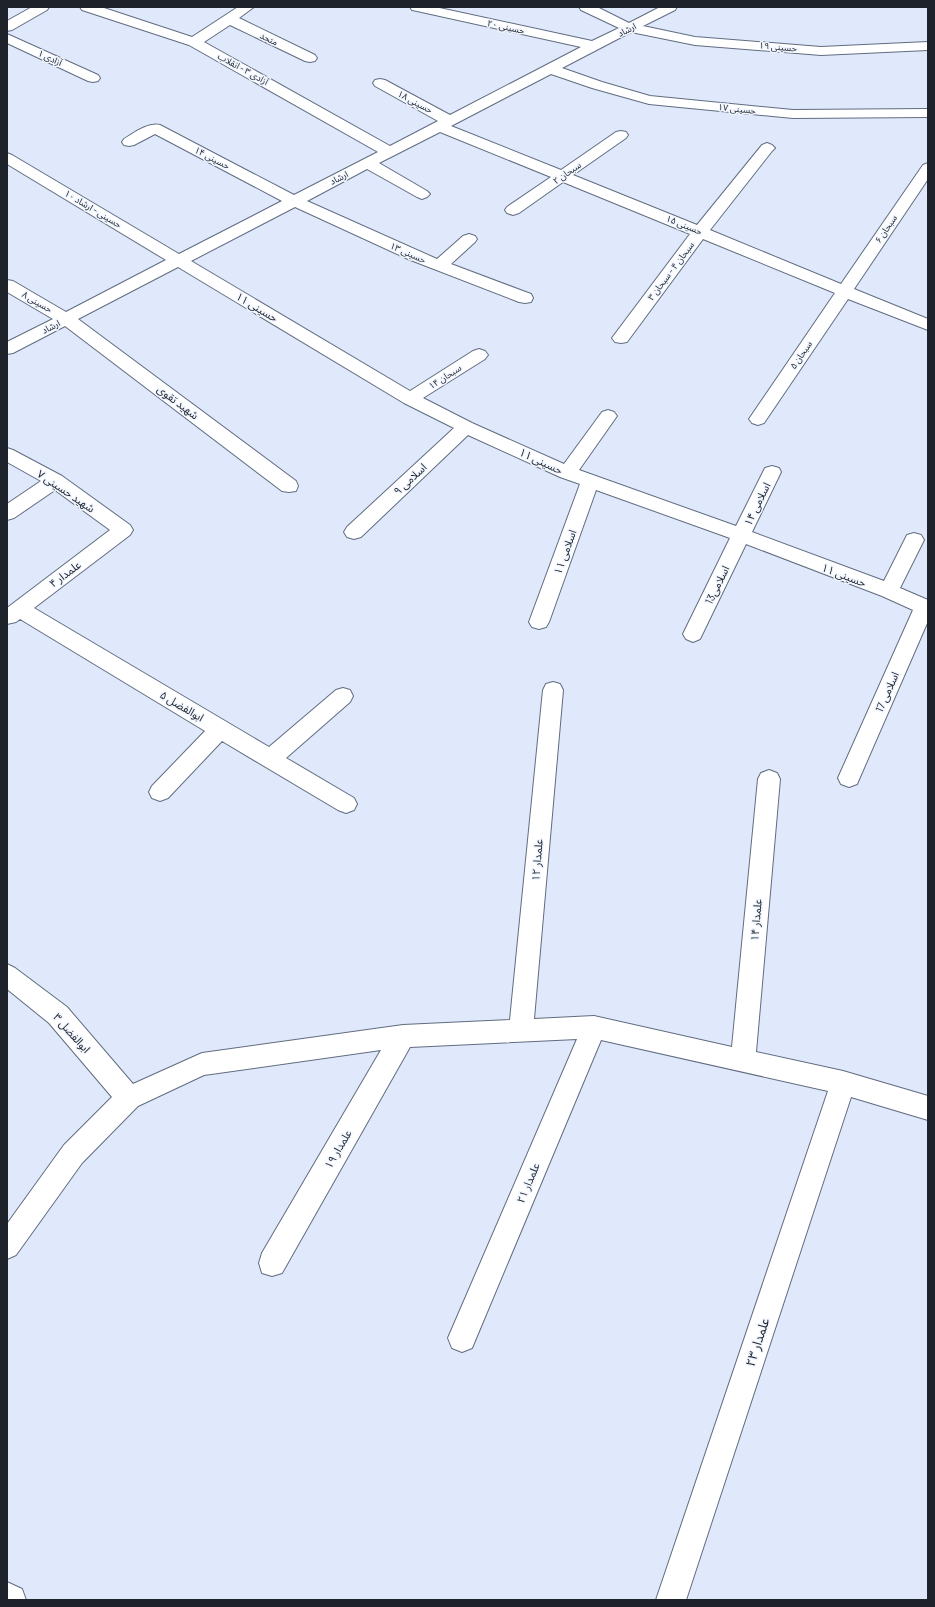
<svg xmlns="http://www.w3.org/2000/svg" width="935" height="1607" font-family="Barlow,'Noto Sans Arabic',sans-serif">
<rect width="100%" height="100%" fill="#dfe9fb"/>
<g fill="none" stroke-linecap="round" stroke-linejoin="round">
<g stroke="#616c80" stroke-width="2">
<path id="minor" d="M32 7H49L47 10 12 30 7 31V21Z
M80 7H101L192 37 238 7H254L239 18 315 55 317 58 315 61 310 62 305 61 230 25 204 42 390 146 438 121 375 86 373 83 375 80 380 79 385 80 450 115 581 47 417 11 412 10 410 7H435L592 41 619 28 581 10 579 7H597L629 23 660 7H677L675 10 643 26 695 37 821 47 928 42V50L821 55 695 45 631 32 562 68 602 82 650 96 793 110 928 109V117L793 118 649 104 592 88 551 74 451 126 561 170 616 132 621 131 626 132 628 135 626 138 573 175 697 225 762 145 767 143 772 145 775 148 772 151 710 230 841 284 923 165 928 163V179L854 289 928 319V330L848 299 764 423 758 425 752 423 749 419 835 293 703 239 627 342 621 343 615 342 612 338 690 234 563 182 519 213 513 215 507 213 505 210 507 207 551 177 440 132 379 163 427 191 430 194 427 197 422 199 417 197 367 169 307 201 437 259 463 236 469 234 475 236 477 239 475 242 451 264 531 294 533 298 531 302 525 303 519 302 408 259 295 207 191 261 410 391 473 351 479 349 485 351 488 355 485 359 423 398 472 423 564 464 602 412 608 410 614 412 617 416 579 470 736 526 765 468 772 466 779 468 781 472 752 532 884 581 907 535 914 533 921 535 924 540 900 588 928 600V621L857 784 849 787 841 784 838 778 913 610 882 596 746 544 700 639 693 642 686 639 683 634 730 538 596 490 549 622 546 627 539 629 532 627 529 622 580 484 560 477 468 435 361 537 354 539 347 537 344 532 347 527 454 428 404 403 178 267 78 319 296 481 298 486 296 491 289 492 282 491 65 326 13 353 7 354V342L53 319 7 292V280L13 281 66 312 166 260 7 164V153L12 155 179 254 282 201 155 134 134 145 129 146 124 145 122 142 124 139C134 133 148 122 160 125L294 195 378 152 189 45 82 10Z
M7 34 98 75 100 78 98 81 93 82 88 81 7 43Z
M7 448 13 450 62 476 130 525 133 530 130 535 34 608 269 747 336 690 343 688 350 690 353 696 350 702 286 758 354 798 357 804 354 810 346 813 338 810 222 741 168 798 160 801 152 798 149 792 152 786 205 731 20 619 16 622 7 624V608L110 530 55 490 14 518 7 520V504L41 481 7 462Z
M553 682 560 684 563 690 534 1019 594 1016 732 1047 758 779 761 773 769 770 777 773 780 779 756 1052 843 1071 928 1096V1120L851 1097 686 1600H656L828 1091 601 1040 472 1348 462 1352 452 1348 448 1338 577 1039 410 1047 282 1273 272 1276 262 1273 259 1263 262 1253 381 1050 204 1075 138 1106 82 1163 16 1255 7 1259V1224L64 1145 112 1097 49 1023 7 989V964L15 968 67 1007 133 1084 202 1053 403 1025 510 1020 543 690 546 684Z
M7 1582 22 1589 26 1600H7Z"/>
</g>
<use href="#minor" fill="#fff" fill-rule="evenodd"/>
</g>
<g text-anchor="middle" stroke-width="3" stroke-linejoin="round" paint-order="stroke">
<g font-size="9" fill="#1e232b" stroke="#f1f6ff">
<text transform="translate(506 27) rotate(12)" y="3">حسینی ۲۰</text>
<text transform="translate(627 30) rotate(-27)" y="3">ارشاد</text>
<text transform="translate(269 39) rotate(26)" y="3">متحد</text>
<text transform="translate(778 47) rotate(5)" y="3">حسینی ۱۹</text>
<text transform="translate(50 58) rotate(25)" y="3">آزادی ۱</text>
<text transform="translate(243 69) rotate(29)" y="3">آزادی ۳ - انقلاب</text>
<text transform="translate(415 102) rotate(28)" y="3">حسینی ۱۸</text>
<text transform="translate(737 109) rotate(6)" y="3">حسینی ۱۷</text>
<text transform="translate(212 158) rotate(27)" y="3">حسینی ۱۴</text>
<text transform="translate(567 173) rotate(-35)" y="3">سبحان ۲</text>
<text transform="translate(339 178) rotate(-27)" y="3">ارشاد</text>
<text transform="translate(93 209) rotate(31)" y="3">حسینی - ارشاد ۱۰</text>
<text transform="translate(684 225) rotate(22)" y="3">حسینی ۱۵</text>
<text transform="translate(886 229) rotate(-56)" y="3">سبحان ۶</text>
<text transform="translate(408 253) rotate(24)" y="3">حسینی ۱۳</text>
<text transform="translate(671 271) rotate(-53)" y="3">سبحان ۴ - سبحان ۳</text>
<text transform="translate(37 302) rotate(30)" y="3">حسینی ۸</text>
<text transform="translate(51 327) rotate(-27)" y="3">ارشاد</text>
<text transform="translate(801 355) rotate(-56)" y="3">سبحان ۵</text>
<text transform="translate(445 377) rotate(-33)" y="3">سبحان ۱۴</text>
</g>
<g font-size="11" fill="#1e232b" stroke="#f1f6ff">
<text transform="translate(257 307) rotate(31)" y="4">حسینی ۱۱</text>
<text transform="translate(178 402) rotate(37)" y="4">شهید تقوی</text>
<text transform="translate(541 461) rotate(25)" y="4">حسینی ۱۱</text>
<text transform="translate(410 479) rotate(-43)" y="4">اسلامی ۹</text>
<text transform="translate(66 491) rotate(34)" y="4">شهید حسینی ۷</text>
<text transform="translate(757 504) rotate(-64)" y="4">اسلامی ۱۴</text>
<text transform="translate(565 552) rotate(-70)" y="4">اسلامی ۱۱</text>
<text transform="translate(65 574) rotate(-37)" y="4">علمدار ۴</text>
<text transform="translate(844 575) rotate(21)" y="4">حسینی ۱۱</text>
<text transform="translate(717 585) rotate(-64)" y="4">اسلامی13</text>
<text transform="translate(887 692) rotate(-66)" y="4">اسلامی 17</text>
<text transform="translate(182 706) rotate(31)" y="4">ابوالفضل ۵</text>
<text transform="translate(537 860) rotate(-85)" y="4">علمدار ۱۲</text>
<text transform="translate(756 920) rotate(-85)" y="4">علمدار ۱۴</text>
<text transform="translate(72 1033) rotate(48)" y="4">ابوالفضل ۳</text>
<text transform="translate(338 1149) rotate(-60)" y="4">علمدار ۱۹</text>
<text transform="translate(528 1183) rotate(-67)" y="4">علمدار ۲۱</text>
</g>
<g font-size="13" fill="#1e232b" stroke="#f1f6ff">
<text transform="translate(757 1342) rotate(-72)" y="5">علمدار ۲۳</text>
</g>
</g>
<rect width="935" height="1607" fill="none" stroke="#1e232b" stroke-width="16"/>
</svg>
